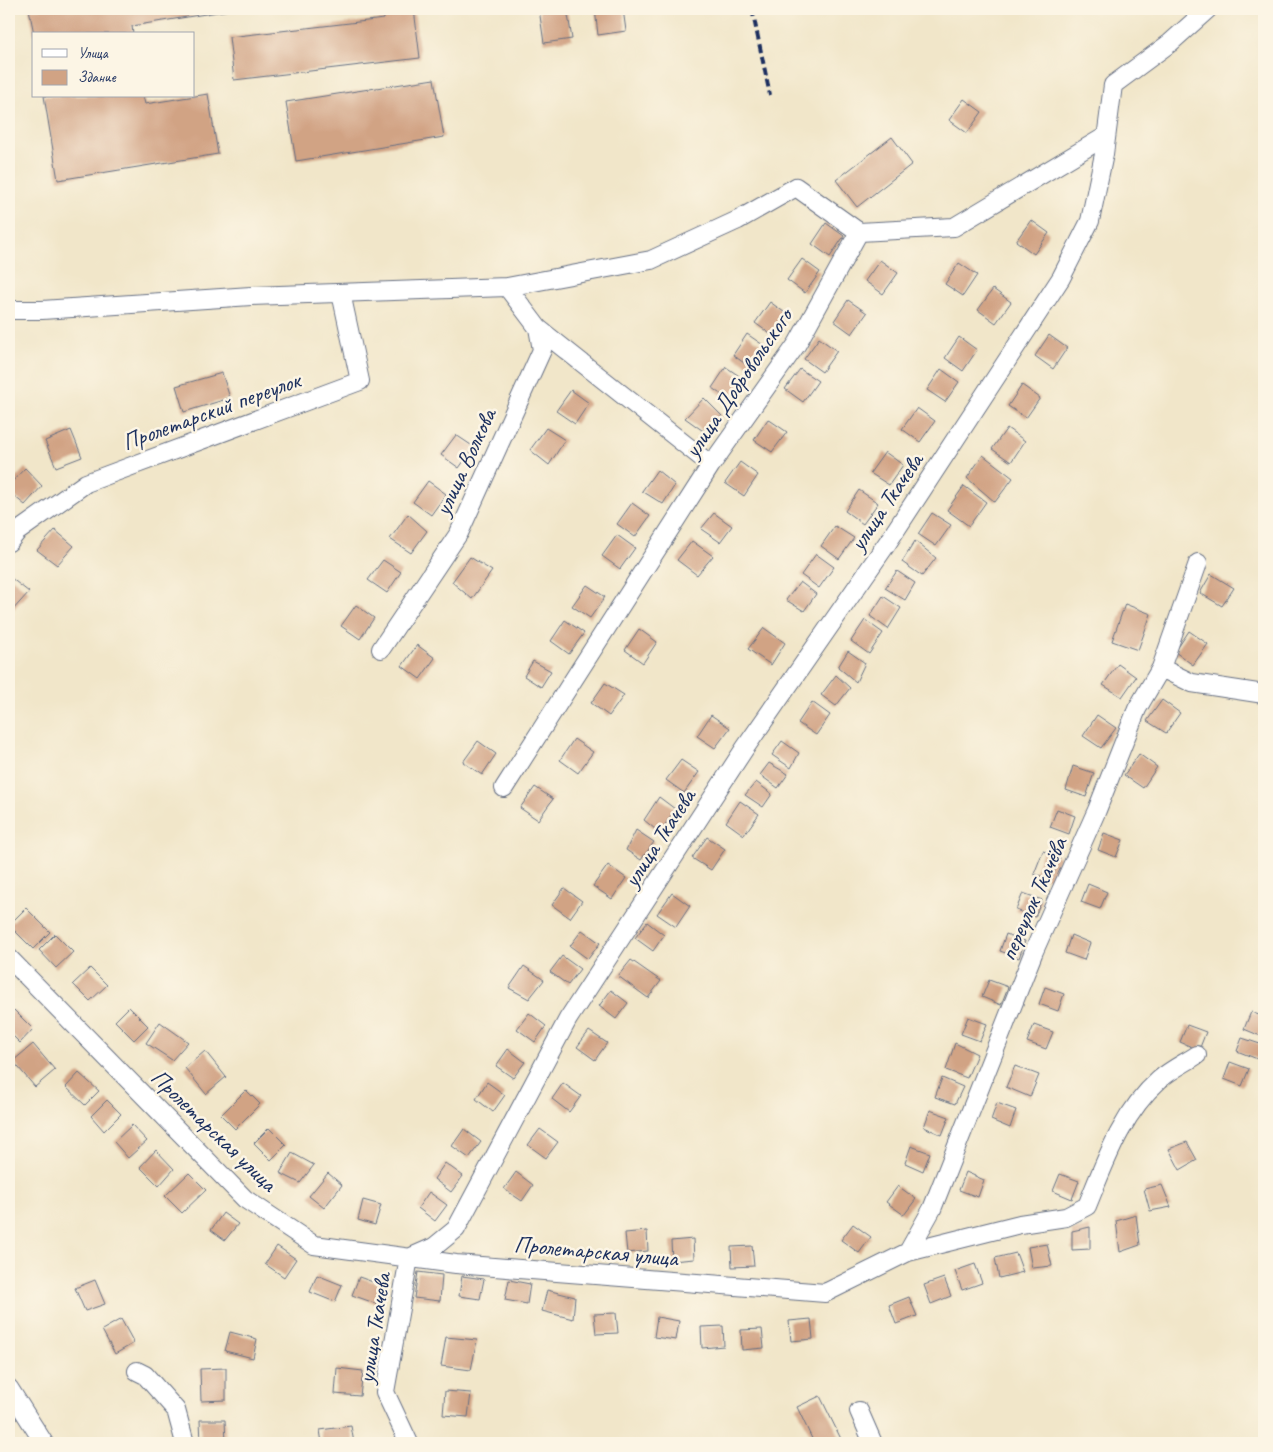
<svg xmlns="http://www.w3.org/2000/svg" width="1273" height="1452" font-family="Caveat,sans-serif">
<rect width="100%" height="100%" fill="#fcf5e5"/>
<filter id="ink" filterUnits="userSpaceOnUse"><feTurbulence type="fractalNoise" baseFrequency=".02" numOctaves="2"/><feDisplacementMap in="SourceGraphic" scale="10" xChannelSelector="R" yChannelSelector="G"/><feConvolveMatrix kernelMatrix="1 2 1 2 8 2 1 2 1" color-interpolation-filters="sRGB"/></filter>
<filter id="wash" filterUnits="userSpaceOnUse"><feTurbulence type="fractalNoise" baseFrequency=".0096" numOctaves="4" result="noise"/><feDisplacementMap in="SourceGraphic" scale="20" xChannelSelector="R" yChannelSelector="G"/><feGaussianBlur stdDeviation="1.12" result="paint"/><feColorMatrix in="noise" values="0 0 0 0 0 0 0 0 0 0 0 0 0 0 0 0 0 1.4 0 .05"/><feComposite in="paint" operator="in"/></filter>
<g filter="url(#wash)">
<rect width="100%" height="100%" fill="#f1e6c9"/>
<g id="blocks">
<path fill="#d1a384" d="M29 9H230V10L132 26 133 34H34Z
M383 9H414L420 58 234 80 229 37 384 19Z
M539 9H567L572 39 544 43Z
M595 9H623L626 31 598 35Z
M434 79 444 137 296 161 286 102Z
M208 94 218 154 58 180 44 96H143L145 104Z
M964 99 982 112 967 133 949 120Z
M892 137 912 164 857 207 836 180Z
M1031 220 1049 233 1034 254 1016 241Z
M826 223 844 236 830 257 812 244Z
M802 259 820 272 805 293 787 280Z
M880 260 898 273 883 294 865 281Z
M959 263 977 275 963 296 945 284Z
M993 289 1011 302 996 323 978 310Z
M848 300 867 313 852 334 834 321Z
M770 302 788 315 773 336 755 323Z
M747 334 766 347 751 368 733 355Z
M1049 335 1067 348 1053 369 1035 356Z
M959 337 977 350 963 371 945 358Z
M819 338 837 351 822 372 804 359Z
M726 367 745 380 730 401 712 388Z
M800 369 818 381 803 402 785 389Z
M941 369 959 382 945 402 927 390Z
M222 373 230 398 184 412 176 386Z
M1022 385 1040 398 1026 418 1008 406Z
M571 390 589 403 575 424 556 411Z
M704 398 722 416 706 433 685 418Z
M917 408 935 421 920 442 902 429Z
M768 419 787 432 772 452 754 440Z
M546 428 565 440 549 465 530 450Z
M1007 428 1025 441 1011 462 992 449Z
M71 430 82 457 56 467 45 441Z
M456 435 474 447 459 468 441 455Z
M885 452 903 465 889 485 870 473Z
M983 455 1013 478 995 502 967 478Z
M740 462 758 475 744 496 725 483Z
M25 468 42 486 25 505 9 492V485Z
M657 470 675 485 663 504 642 491Z
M428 481 446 494 431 515 413 502Z
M964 486 986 502 969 526 947 510Z
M859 490 878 503 863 524 845 511Z
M632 503 650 516 635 537 617 524Z
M714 513 732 526 720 542 701 529Z
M932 513 951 525 936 546 918 534Z
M408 514 427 531 411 553 390 539Z
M835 526 854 538 839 559 821 546Z
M55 530 74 546 57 565 37 550Z
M617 535 635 548 620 569 602 556Z
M692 541 713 556 697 575 677 560Z
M915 541 936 558 922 576 902 562Z
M816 554 834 567 819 588 801 575Z
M470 557 492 571 472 599 452 582Z
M383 560 401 572 387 593 368 580Z
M897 571 915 583 905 600 885 588Z
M1211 574 1234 588 1222 606 1200 593Z
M11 578 29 592 11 612 9 610V580Z
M800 582 816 594 804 611 786 600Z
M587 585 605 597 590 618 572 606Z
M883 596 901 608 888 629 870 616Z
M1125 604 1151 614 1138 650 1112 641Z
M356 605 374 618 360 639 341 626Z
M565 620 584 633 569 654 551 641Z
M865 620 883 633 869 654 851 641Z
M764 628 785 643 771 665 748 649Z
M639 629 657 642 643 663 625 650Z
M1189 631 1208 644 1193 665 1175 652Z
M417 645 435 658 420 679 402 666Z
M848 651 865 663 856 682 838 667Z
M533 661 551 671 541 687 524 676Z
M1118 664 1136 677 1122 697 1103 685Z
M836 675 850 688 836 706 821 695Z
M605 683 624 695 609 716 591 703Z
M1162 700 1180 713 1166 733 1147 721Z
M812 702 830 715 816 735 798 723Z
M711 715 730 728 715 748 697 736Z
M1097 715 1116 728 1101 748 1083 736Z
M574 739 593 752 578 773 560 760Z
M478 741 496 754 482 775 463 762Z
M782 741 799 753 791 768 772 755Z
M1139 754 1157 767 1143 788 1124 775Z
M681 760 699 772 684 793 666 780Z
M769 763 788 774 778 788 760 775Z
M1073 766 1094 773 1086 797 1066 790Z
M756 782 772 794 763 807 745 795Z
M535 787 553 799 538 820 520 808Z
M659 797 675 809 660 833 644 820Z
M740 801 759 814 744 835 726 822Z
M1057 809 1075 816 1069 834 1050 827Z
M636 830 654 842 641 860 626 850Z
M1104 833 1123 840 1116 857 1098 850Z
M707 837 725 849 711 870 692 858Z
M1043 851 1060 857 1051 879 1034 874Z
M608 865 626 878 612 899 593 886Z
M1088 884 1107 892 1100 909 1081 902Z
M564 888 582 901 570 918 552 905Z
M672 893 690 906 676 927 657 914Z
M1023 893 1042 900 1035 917 1016 910Z
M26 908 50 932 33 949 9 925Z
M647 922 664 935 653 951 635 938Z
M582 930 600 943 588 959 570 946Z
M55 934 73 952 56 968 39 950Z
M1006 934 1025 941 1019 958 1000 951Z
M1071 935 1090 943 1084 960 1065 953Z
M562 956 580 969 568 985 550 972Z
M631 960 661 981 648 998 618 976Z
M524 966 544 980 529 999 509 988Z
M90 968 107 985 90 1001 73 984Z
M989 980 1008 987 1001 1005 982 997Z
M1045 987 1064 994 1058 1011 1039 1004Z
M611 990 628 1003 616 1019 599 1006Z
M129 1007 148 1026 134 1040 115 1021Z
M14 1010 33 1029 20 1043 9 1032V1016Z
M1251 1012 1264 1017 1263 1037 1244 1029Z
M529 1013 546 1026 535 1042 517 1029Z
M968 1017 987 1024 980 1041 961 1034Z
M160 1022 188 1042 172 1060 146 1043Z
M1034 1025 1053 1032 1046 1049 1027 1042Z
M1187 1025 1206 1032 1199 1050 1180 1042Z
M589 1031 607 1043 595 1060 577 1047Z
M1242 1038 1263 1045 1260 1060 1237 1051Z
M955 1043 977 1054 967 1078 946 1070Z
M33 1044 55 1070 35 1087 13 1061Z
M508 1049 525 1062 513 1078 496 1066Z
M205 1051 226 1077 206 1094 185 1068Z
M1230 1062 1249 1069 1242 1086 1224 1079Z
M1015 1066 1039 1075 1030 1097 1006 1087Z
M79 1073 99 1091 85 1105 66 1087Z
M942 1078 963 1087 955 1104 935 1097Z
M487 1082 505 1095 493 1112 476 1099Z
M563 1083 581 1096 569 1112 552 1099Z
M246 1090 260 1104 235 1129 221 1115Z
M107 1100 121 1114 104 1131 91 1116Z
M997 1103 1016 1110 1010 1128 991 1120Z
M930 1110 949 1117 942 1135 924 1127Z
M132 1125 147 1141 128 1158 114 1142Z
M269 1128 286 1145 271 1160 254 1143Z
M464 1129 481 1142 469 1158 452 1146Z
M540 1129 558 1142 546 1158 528 1145Z
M1187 1142 1197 1160 1180 1170 1169 1149Z
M911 1146 930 1153 923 1171 905 1163Z
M156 1150 174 1169 159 1186 140 1167Z
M292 1153 314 1165 300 1183 280 1173Z
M445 1163 463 1176 451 1192 434 1179Z
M516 1172 533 1185 522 1201 504 1189Z
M966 1172 984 1180 978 1197 959 1190Z
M189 1173 206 1190 182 1213 165 1196Z
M328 1173 342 1185 324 1208 309 1196Z
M1060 1174 1079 1181 1072 1199 1053 1191Z
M1162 1185 1171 1207 1150 1211 1144 1189Z
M898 1186 916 1199 904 1215 886 1202Z
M429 1192 447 1205 435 1221 418 1208Z
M363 1200 381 1205 375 1225 358 1220Z
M223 1213 238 1224 225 1240 211 1230Z
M1136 1215 1140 1245 1120 1252 1116 1221Z
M853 1224 871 1237 859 1253 841 1240Z
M1090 1227V1249L1072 1250V1231Z
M647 1231 648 1251 627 1253 625 1233Z
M693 1239 694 1259 672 1261 671 1241Z
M1047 1244 1052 1266 1032 1268 1028 1247Z
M277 1246 296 1259 284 1277 265 1264Z
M752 1246 754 1266 732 1267 731 1247Z
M1016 1253 1023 1272 999 1278 995 1258Z
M975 1264 982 1283 962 1290 955 1271Z
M418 1272 442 1275 440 1301 414 1298Z
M317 1275 342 1285 335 1302 310 1292Z
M462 1276 484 1279 480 1299 459 1296Z
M359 1277 387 1287 380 1305 352 1295Z
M944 1278 951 1296 931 1304 924 1285Z
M95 1280 105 1304 85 1311 75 1288Z
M509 1280 530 1284 527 1304 505 1300Z
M547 1290 575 1297 573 1319 542 1311Z
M909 1297 917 1316 896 1324 889 1305Z
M616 1313 618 1333 596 1334 594 1314Z
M657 1317 679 1321 676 1340 654 1337Z
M121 1319 134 1343 115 1354 102 1330Z
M811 1319 813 1339 791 1341 789 1321Z
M723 1326 724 1346 702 1348 701 1327Z
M762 1329 764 1348 742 1350 741 1330Z
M230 1332 257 1339 253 1358 225 1351Z
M446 1337 477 1340 471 1370 441 1366Z
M226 1368V1400L201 1401 200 1369Z
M337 1368 363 1371 360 1396 335 1394Z
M445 1391 471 1393 468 1417 443 1415Z
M820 1396 843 1443H814L797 1407Z
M200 1420H225L226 1443H201Z
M351 1426 354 1443H322L320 1430Z"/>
</g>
</g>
<g filter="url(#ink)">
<use href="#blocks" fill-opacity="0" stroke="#666f83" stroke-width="1"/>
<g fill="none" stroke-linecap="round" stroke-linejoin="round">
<g stroke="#666f83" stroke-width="20">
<path id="minor" d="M9 310H42L251 296 507 287 651 260 738 220 796 187 859 232
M538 328 711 465
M9 542 17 532 86 483 360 381 341 293
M381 649 459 533 542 350 538 328 507 287
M1161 668 1192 683 1264 694
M504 788 711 465 797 344 859 232 954 227 1106 136
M9 958 245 1199 314 1245 456 1264 825 1293 908 1252 1020 1224 1066 1217 1087 1206C1105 1162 1122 1113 1159 1080 1170 1070 1185 1063 1197 1055
M908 1252 932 1209 1034 951 1097 810 1137 709 1161 668 1198 563
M137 1371 145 1375 176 1410 185 1443
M9 1388 44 1443
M859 1411 873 1443
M409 1443 385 1392 409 1258 434 1247 456 1229 568 1019 745 748 888 542 1061 278 1090 221 1104 154 1113 85 1170 43 1208 9"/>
</g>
<use href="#minor" stroke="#fff" stroke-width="18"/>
<path stroke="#1b2f5e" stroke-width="4" stroke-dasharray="8 4" stroke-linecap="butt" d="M752 9 770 95"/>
</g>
</g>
<g text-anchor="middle" stroke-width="5" stroke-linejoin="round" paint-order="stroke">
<g font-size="24" fill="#1b2f5e" stroke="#fcf5e5">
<text transform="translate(738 383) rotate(-56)" y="8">улица Добровольского</text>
<text transform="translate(211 411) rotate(-20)" y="8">Пролетарский переулок</text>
<text transform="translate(465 462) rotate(-65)" y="8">улица Волкова</text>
<text transform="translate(886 502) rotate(-56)" y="8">улица Ткачева</text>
<text transform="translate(659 838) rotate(-57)" y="8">улица Ткачева</text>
<text transform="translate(1033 899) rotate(-66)" y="8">переулок Ткачёва</text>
<text transform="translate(214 1130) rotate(44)" y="8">Пролетарская улица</text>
<text transform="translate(596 1251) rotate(5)" y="8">Пролетарская улица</text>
<text transform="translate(374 1328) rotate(-81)" y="8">улица Ткачева</text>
</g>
</g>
<rect width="1273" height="1452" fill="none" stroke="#fcf5e5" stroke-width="30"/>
<rect x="32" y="32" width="162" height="65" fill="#fcf5e5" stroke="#a2a6af"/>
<rect x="42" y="49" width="25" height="8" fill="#ffffff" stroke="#a2a6af"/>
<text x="78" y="58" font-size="15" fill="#1b2f5e">Улица</text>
<rect x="42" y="70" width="25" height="15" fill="#d1a384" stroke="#a2a6af"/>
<text x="78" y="82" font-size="15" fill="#1b2f5e">Здание</text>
</svg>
